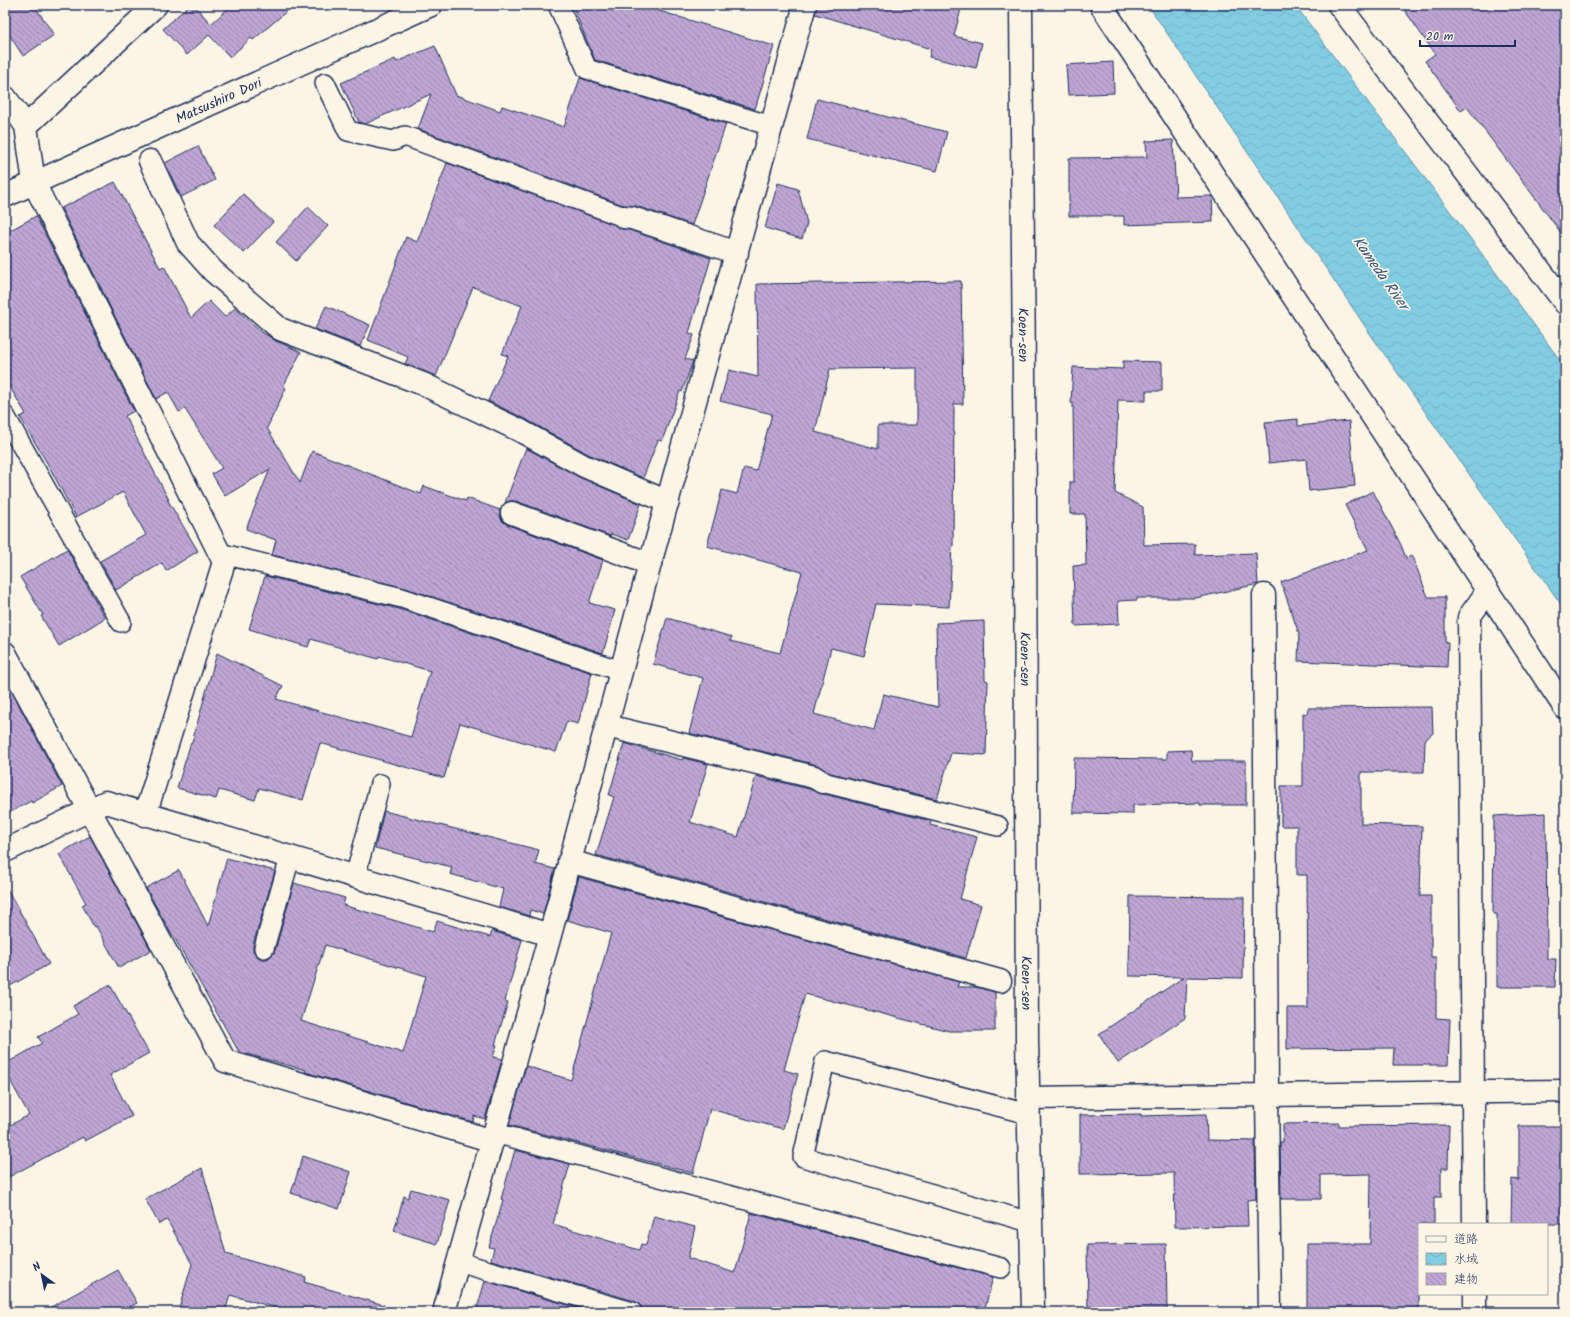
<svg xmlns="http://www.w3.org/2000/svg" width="1570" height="1317" font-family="Kalam,'Klee One',sans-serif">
<defs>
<pattern id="water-waves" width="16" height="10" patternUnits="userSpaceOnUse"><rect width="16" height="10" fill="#83cde3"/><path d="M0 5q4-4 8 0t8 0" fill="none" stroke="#71b0c5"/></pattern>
<pattern id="building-back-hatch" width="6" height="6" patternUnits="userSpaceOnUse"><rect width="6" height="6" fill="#bfa6d4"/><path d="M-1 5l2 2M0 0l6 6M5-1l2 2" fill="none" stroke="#9a88af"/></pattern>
</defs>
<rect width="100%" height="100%" fill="#fcf5e5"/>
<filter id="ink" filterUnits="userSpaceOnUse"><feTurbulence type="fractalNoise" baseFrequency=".025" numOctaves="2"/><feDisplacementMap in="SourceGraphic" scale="8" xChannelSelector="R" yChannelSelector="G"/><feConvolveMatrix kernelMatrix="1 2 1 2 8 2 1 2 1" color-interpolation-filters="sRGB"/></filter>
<g filter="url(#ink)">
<path fill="url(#water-waves)" stroke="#598eae" d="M1148 5H1295L1485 258 1565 367V610L1373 338Z"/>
<path fill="url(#building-back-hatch)" stroke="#1b2f5e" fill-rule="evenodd" d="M5 5H34L54 35 23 56 5 28Z
M189 5H194L211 24 232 5H294L253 40 251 38 230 57 209 35 187 55 163 29Z
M572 5H640L774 46 755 109 595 60Z
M817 5H962L954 36 982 43 976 68 929 57 931 49 815 14Z
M1401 5H1565V238L1467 107 1461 111 1425 61 1435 54Z
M435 46 456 95 500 111 502 106 564 127 580 78 726 124 692 225 636 206 623 205 418 129 431 94 365 124 359 122 341 83 395 59 396 62Z
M1113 62 1114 93 1068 95 1066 65Z
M817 99 947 132 937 171 807 139Z
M1173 140 1176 197 1212 196 1213 222 1124 225V216H1069V158L1147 157 1146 141Z
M198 146 215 180 181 197 165 163Z
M447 163 615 225 622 229 629 230 711 258 689 333 694 335 685 359 693 361 682 392 680 391 662 441 658 440 643 478 590 455 527 420 488 401 508 356 502 354 522 306 473 287 436 376 405 364 408 357 368 340 406 237 417 242Z
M115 182 160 268 164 266 191 318 209 301 225 317 235 308 262 332 276 341 301 352 283 387 286 388 267 428 300 483 312 451 421 494 424 486 466 501 467 498 500 510V515L502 521 508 525 603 560 589 603 615 610 603 653 405 588 272 555 276 540 246 529 270 469 225 496 212 474 222 468 185 409 179 412 168 392 156 399 61 208Z
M778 183 798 189 807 223 802 239 765 228Z
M243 194 273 222 244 253 214 225Z
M308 207 328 226 296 261 276 242Z
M36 216 134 411 125 416 169 500 167 499 198 551 166 571 162 563 116 590 100 561 146 535 123 492 76 517 50 468 20 417 26 414 5 379V233Z
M961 281 963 404H954L953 546H952L949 607 876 604 864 656 831 648 814 714 874 730 883 694 938 707 936 623 984 621 985 680 988 681 986 755 951 753 937 799 830 773 817 765 689 733 703 678 653 664 667 618 732 637 730 641 780 653 802 572 707 546 722 490 737 494 744 468 756 471 772 414 720 401 729 370 758 377 757 284ZM917 368V425H878V449L815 432 830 369Z
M326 306 370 325 360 346 315 329Z
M1123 361 1162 362V391H1146V401L1118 400 1115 493 1143 507 1144 545 1195 544V555L1256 553 1258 584 1196 598H1137V600L1118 601 1119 624 1075 626 1073 566 1086 565 1085 514H1070V482H1074L1073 403H1071L1073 367 1123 369Z
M1298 419V426L1349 421 1355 486 1309 491 1306 459 1269 463 1265 422Z
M526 448 579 477 641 504 628 540 611 534 610 536 516 501H510L505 503Z
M1373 491 1401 545 1406 558 1412 556 1428 597H1445V642H1448L1447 667 1298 661 1299 634 1281 582 1368 550 1345 505Z
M67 549 105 618 59 646 41 616 43 615 20 577Z
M265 576 399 609 592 673 578 724 567 721 556 752 460 723 444 778 320 743 303 800 259 788 255 800 219 790 216 799 177 788 191 742H192L217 653 283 686 276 699 411 737 430 671 379 656 378 659 311 639 308 647 249 629Z
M5 679 62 786 32 803 31 801 5 815Z
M1432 707 1433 733 1425 740 1424 772H1361V824L1422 826 1420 896H1431V957H1436V1018L1450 1019 1448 1065H1393L1394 1048 1287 1049V1008H1308L1307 875H1297V826H1281V786H1303V713L1307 714 1308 708Z
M624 743 682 760 683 758 708 764 690 822 738 837 756 776 809 789 821 794H824L931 821 930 825 977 837 960 899 981 905 966 958 596 855 614 797 609 795Z
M1191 750 1192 761H1246V805H1200V803L1133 805V814L1073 813 1074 758 1167 759V751Z
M384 811 539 850 535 864 555 869 543 914 530 910 529 916 499 907 503 889 450 874 452 867 375 848Z
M1546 813 1547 959H1556L1555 987H1497V914H1493L1494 816Z
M90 836 151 950 119 968 96 926 94 927 82 905 86 903 59 854Z
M227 858 275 871 253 945V951L256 955 261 959H267L271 956 275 951 294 883 345 898 343 905 433 932 437 921 490 937 492 931 522 940 505 1001 508 1002 495 1045H497L493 1057 502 1059 485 1119 474 1116 473 1122 305 1072 306 1070 239 1052 174 937H173L146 888 179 870 208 926ZM325 945 426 976 403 1053 301 1021Z
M579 877 959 982 957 987H976L995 992V1031H949L805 994 784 1070 798 1074 783 1129 710 1109 693 1173 509 1125 526 1066 571 1080 611 933 567 920Z
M5 885 49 964 5 989Z
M1130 896 1244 897 1243 978 1187 977 1185 1018 1118 1063 1099 1034 1184 977 1129 976Z
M110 985 149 1053 110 1075 132 1116 85 1141 83 1137 5 1179V1128L29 1115 5 1071V1064L42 1043 38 1037 78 1014 73 1006Z
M1141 1114V1116L1206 1114 1207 1140 1255 1141 1256 1199 1247 1200 1248 1226 1175 1227 1174 1173 1080 1174V1115Z
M1339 1123V1126L1449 1125 1448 1168H1441V1197H1434V1224H1419V1312H1307V1244H1370L1371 1174 1321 1175V1199H1281L1280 1142H1283V1124Z
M1519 1126H1565V1224H1511L1512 1179 1519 1180Z
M515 1150 570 1164 553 1224 639 1250 641 1244 646 1245 654 1216 695 1227 688 1258 735 1273 751 1213 993 1277 984 1312H643L640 1305 635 1301 491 1260 494 1248 489 1247 503 1200 501 1199Z
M303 1156 351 1172 339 1209 291 1193Z
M202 1168 226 1254 306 1277 304 1282 384 1305 383 1312H291L230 1295 225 1312H178L192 1264 167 1220 159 1224 145 1199Z
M411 1189 450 1200 437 1244 394 1231 404 1196 408 1198Z
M1166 1244 1167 1312H1088L1087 1245Z
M118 1270 137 1303 121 1312H42Z
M485 1281 592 1312H476Z"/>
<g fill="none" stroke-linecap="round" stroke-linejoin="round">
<g stroke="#1b2f5e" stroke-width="22">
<path id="service" d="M558 5 587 69 771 126
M325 83 348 131 393 141 405 136 624 217
M5 416 121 622
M219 553 402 598 621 671
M822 782 998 826
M355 877 380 784
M264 948 290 858
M1028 1114 825 1061 803 1157 1030 1222
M495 1133 1001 1268
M458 1262 632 1312"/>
</g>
<g stroke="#1b2f5e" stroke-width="25">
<path id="minor" d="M1101 5 1565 708
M1339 5 1565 303
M5 97 26 126
M150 161 188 243 213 271 280 329 423 384 521 431 584 466 668 502
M624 217 632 218 737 253
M512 513 650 564
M1264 595 1267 1095 1270 1312
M5 653 225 1061 493 1141
M607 726 814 777 822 782
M145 815 224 562 34 183 26 126 156 5
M5 851 106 802 550 935
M569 861 1000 981
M1028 1098 1565 1091
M1474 1224 1469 617 1487 592
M1475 1294V1312
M444 1312 550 935 650 564 805 5"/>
</g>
<g stroke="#1b2f5e" stroke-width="25">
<g id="tertiary">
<path id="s1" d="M1021 5 1025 501 1027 1039 1033 1312"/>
<path id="s2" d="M5 196 431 5"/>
</g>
</g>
<use href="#service" stroke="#fcf5e5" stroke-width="19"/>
<use href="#minor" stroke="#fcf5e5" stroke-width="22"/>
<use href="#tertiary" stroke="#fcf5e5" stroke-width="22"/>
</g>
</g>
<g text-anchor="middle" stroke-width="3.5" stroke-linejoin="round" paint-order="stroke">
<g font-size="14" fill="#1b2f5e" stroke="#fcf5e5">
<text dy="5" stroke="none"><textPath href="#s2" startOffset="234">Matsushiro Dori</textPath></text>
<text dy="5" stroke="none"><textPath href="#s1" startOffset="330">Koen-sen</textPath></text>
<text dy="5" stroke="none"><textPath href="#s1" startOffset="654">Koen-sen</textPath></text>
<text dy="5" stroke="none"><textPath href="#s1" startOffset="978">Koen-sen</textPath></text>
</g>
<g font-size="15" font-style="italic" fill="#35567f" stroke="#fcf5e5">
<text transform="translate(1381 273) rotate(55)" y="5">Kameda River</text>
</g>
</g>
<rect width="1570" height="1317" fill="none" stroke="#fcf5e5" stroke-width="20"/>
<rect x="10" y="10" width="1550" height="1297" fill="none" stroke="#1b2f5e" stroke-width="1.5" filter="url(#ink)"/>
<rect x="1418" y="1223" width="130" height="72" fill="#fcf5e5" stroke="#a2a6af"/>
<rect x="1426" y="1236" width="20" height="6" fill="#fcf5e5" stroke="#a2a6af"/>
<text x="1454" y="1243" font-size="12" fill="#1b2f5e">道路</text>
<rect x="1426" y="1253" width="20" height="12" fill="url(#water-waves)" stroke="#a2a6af"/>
<text x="1454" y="1263" font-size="12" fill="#1b2f5e">水域</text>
<rect x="1426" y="1273" width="20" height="12" fill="url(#building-back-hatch)" stroke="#a2a6af"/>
<text x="1454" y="1283" font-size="12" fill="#1b2f5e">建物</text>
<g transform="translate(42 1275) rotate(327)" stroke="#fcf5e5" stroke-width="3" paint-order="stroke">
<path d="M0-3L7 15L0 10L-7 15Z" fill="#1b2f5e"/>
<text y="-6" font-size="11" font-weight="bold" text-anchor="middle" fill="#1b2f5e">N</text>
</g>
<path d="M1420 40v6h95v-6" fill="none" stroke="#1b2f5e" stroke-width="2"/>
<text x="1426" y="40" font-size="12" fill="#1b2f5e" stroke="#fcf5e5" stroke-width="3" paint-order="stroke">20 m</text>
</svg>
